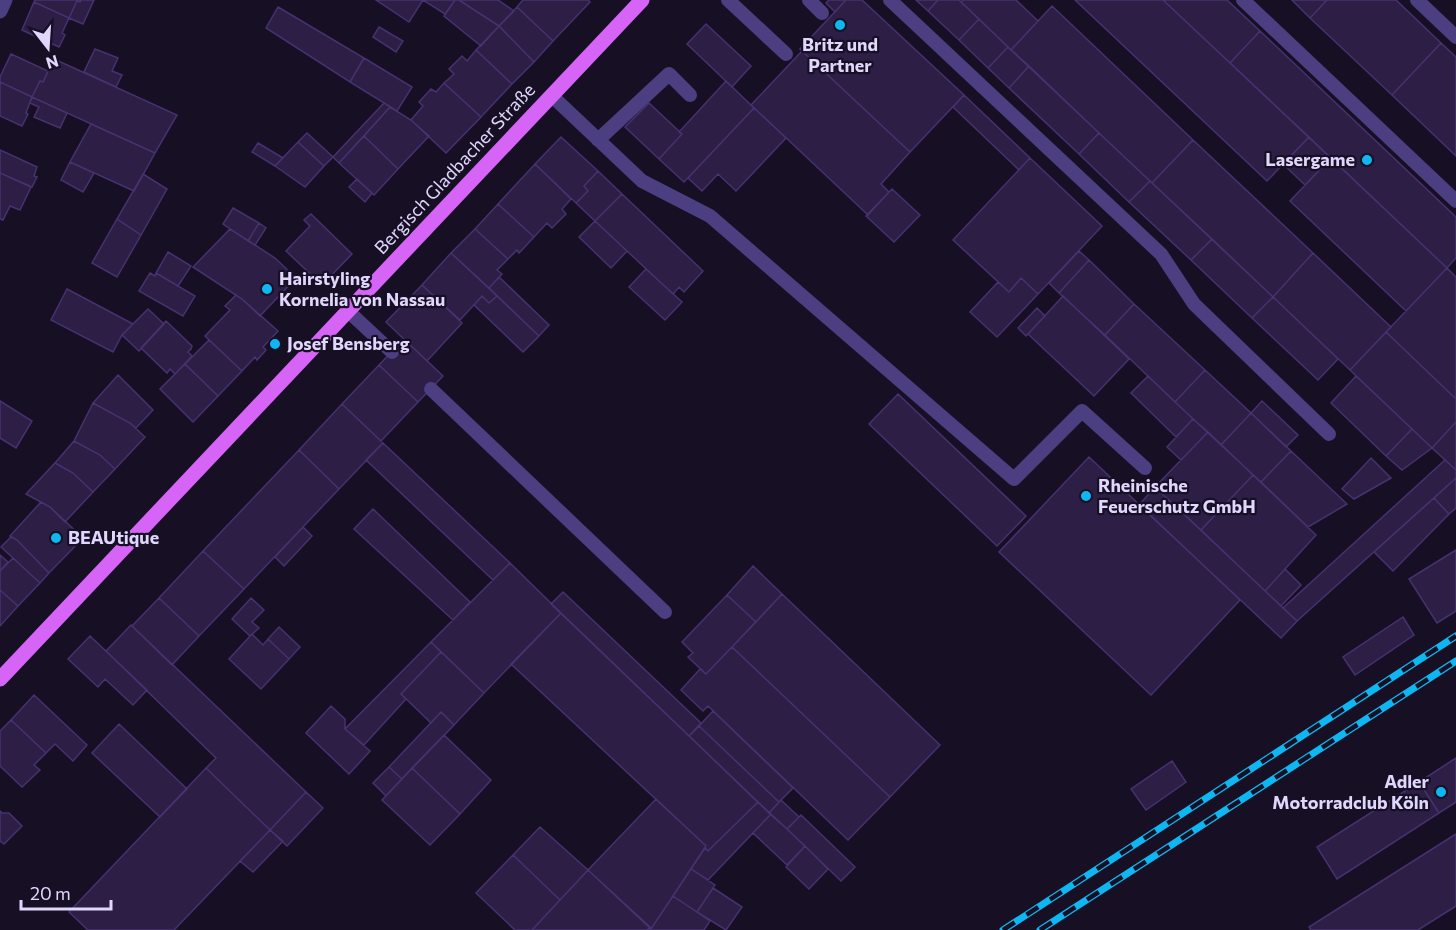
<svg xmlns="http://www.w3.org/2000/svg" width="1456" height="930" font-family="Commissioner,sans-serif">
<rect width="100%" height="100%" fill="#171025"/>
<path fill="#2c1e45" stroke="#47316f" stroke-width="1.5" d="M35 0H81L80 2 77 1 69 18 34 2Z
M81 0H94L83 24 69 18 77 1 80 2Z
M376 0H423L409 22Z
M423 0H455L445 14Z
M455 0H459L499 26 481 46 444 16Z
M459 0H498L514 11 499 26Z
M523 0H588L590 2 553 41 517 7Z
M829 0H846L835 12 826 3Z
M846 0H862L964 95 910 152 800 49Z
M916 0H938L928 11Z
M938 0H959L979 19 959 40 928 11Z
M963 0H1016L1038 21 1011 50 961 2Z
M1075 0H1163L1309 137 1267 181Z
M1163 0H1227L1260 31 1230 63Z
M1292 0H1327L1310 18Z
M1327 0H1396L1441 43 1392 95 1310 18Z
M34 2 69 18 62 33 65 35 59 47 22 30Z
M1052 6 1193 140 1152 183 1011 50Z
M278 7 364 58 350 82 266 28Z
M517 7 553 41 534 62 499 26Z
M979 19 1008 47 988 68 959 40Z
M706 24 751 66 732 87 687 44Z
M499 26 534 62 512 84 476 50Z
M379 27 403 41 396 52 373 37Z
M1260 31 1456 217V258L1447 268 1230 63Z
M1441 43 1456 57V156L1392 95Z
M1008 47 1029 66 1009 88 988 68Z
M95 49 118 58 112 71 122 75 116 87 84 72Z
M476 50 512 84 481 117 444 83 454 74 449 69 462 56 467 61Z
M802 51 910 152 881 184 889 192 868 215 751 105Z
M11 54 48 71 43 82 40 81 32 97 0 82V77Z
M364 58 412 87 397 111 350 82Z
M54 59 177 115 155 153 32 97 40 81 43 82Z
M1029 66 1099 133 1079 154 1009 88Z
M726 81 754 108 684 182 659 159 682 134 679 132Z
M0 82 32 97 26 113 28 114 22 126 0 116Z
M444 83 481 117 446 153 411 120 423 106 419 102 431 89 436 92Z
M964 95 1030 158 1019 170 953 107Z
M32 97 67 113 60 128 34 117 39 107 30 103Z
M384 103 390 107 339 163 333 157Z
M649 103 682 134 659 159 625 127Z
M390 107 411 120 429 136 398 169 364 136Z
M754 108 786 138 736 191 718 174 702 191 688 178Z
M91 124 155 153 134 191 70 162Z
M307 133 333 157 324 166 298 142Z
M1099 133 1150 181 1129 202 1079 154Z
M364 136 398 169 374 195 339 163Z
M561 137 598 171 584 186 588 191 576 203 535 164Z
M1309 137 1331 158 1305 185 1283 164Z
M1193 140 1313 253 1273 297 1152 183Z
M298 142 324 166 305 187 275 166Z
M258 143 283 158 275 166 252 152Z
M0 150 37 167 34 176 37 177 32 187 0 173Z
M1030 158 1102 226 1038 294 1021 278 1009 292 953 240Z
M1331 158 1447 268 1406 311 1290 201Z
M70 162 94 173 83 192 61 180Z
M535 164 571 199 562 209 566 214 552 228 547 223 534 237 498 204Z
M598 171 622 194 595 221 576 203 588 191 584 186Z
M0 173 31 187 20 210 10 206 3 220 0 219Z
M143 174 167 189 141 235 117 219Z
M357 179 372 193 365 202 349 187Z
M1150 181 1212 239 1191 260 1129 202Z
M892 189 920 215 894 242 866 216Z
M622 194 703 271 684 292 679 287 673 294 595 221Z
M498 204 534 237 519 253 517 250 508 259 475 229Z
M233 208 259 223 248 241 223 224Z
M311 214 352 254 322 285 286 251 310 226 304 220Z
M117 219 141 235 117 277 92 263Z
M595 221 627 251 611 268 579 237Z
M259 223 266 228 255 245 248 241Z
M230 229 275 258 296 278 260 316 242 299 193 267Z
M475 229 508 259 497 270 502 274 489 288 451 253Z
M1212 239 1273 297 1252 318 1191 260Z
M1079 251 1089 260 1059 293 1049 283Z
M168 252 191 266 178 286 156 273Z
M451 253 497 296 489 303 482 296 460 320 422 285Z
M1313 253 1391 327 1350 370 1273 297Z
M1089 260 1134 304 1105 335 1059 293Z
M1447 268 1456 277V399L1386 332Z
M646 269 682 302 665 320 629 287Z
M150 273 155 276 156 273 195 296 183 316 139 291Z
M499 277 549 325 539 336 489 288Z
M1021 278 1038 294 997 337 970 312 998 282 1009 292Z
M422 285 462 323 427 361 386 322Z
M67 289 133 324 122 335 113 352 51 320Z
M236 295 242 299 278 331 263 347 266 350 257 360 255 357 242 371 205 336 230 310 225 306Z
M482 296 489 303 497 296 539 336 523 352 474 305Z
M1063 296 1129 359 1094 396 1028 334Z
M1273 297 1338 359 1318 380 1252 318Z
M1134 304 1205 370 1175 402 1105 335Z
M1037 308 1045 316 1026 336 1018 328Z
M148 309 164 324 139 351 122 335Z
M166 321 192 346 191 349 188 352 192 356 175 374 170 369 167 373 141 348Z
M1386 332 1456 399V422L1432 448 1350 370Z
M404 339 443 376 418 402 379 365Z
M209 340 242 371 218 396 185 364Z
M185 364 218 396 193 422 160 389Z
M379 365 418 402 381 441 342 404Z
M1205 370 1251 413 1221 445 1175 402Z
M118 375 153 410 136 428 130 423 93 403Z
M1148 376 1193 419 1176 437 1131 393Z
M1356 376 1412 429 1386 456 1331 403Z
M898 394 1026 516 997 546 869 424Z
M0 401 32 421 16 448 0 438Z
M1262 401 1298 435 1286 447 1251 413Z
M93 403 130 423 145 437 115 469 100 455 74 441Z
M342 404 383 443 339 489 299 450Z
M1251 413 1291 451 1261 482 1221 445Z
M1193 419 1208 432 1181 460 1167 447Z
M1456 422V470L1432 448Z
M1412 429 1432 448 1402 470 1386 456Z
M1208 432 1253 475 1201 530 1155 487Z
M74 441 100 455 115 469 93 492 73 473 55 463Z
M383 443 510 563 493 580 366 460Z
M299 450 339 489 244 589 203 551Z
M1291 451 1347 504 1308 527 1261 482Z
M1089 457 1240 600 1151 695 999 552Z
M1371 458 1391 478 1354 499 1342 489Z
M1445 460 1456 470V478L1297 621 1283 608Z
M55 463 73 473 93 492 65 522 50 507 26 494Z
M1253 475 1316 535 1265 591 1201 530Z
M1456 478V508L1449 514 1434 498Z
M1155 487 1297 621 1281 638 1139 505Z
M1434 498 1449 514 1393 571 1374 552Z
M41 502 50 507 83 538 49 573 17 540 10 536Z
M373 509 470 602 453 620 354 529Z
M303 527 312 536 284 566 275 557Z
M11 537 17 540 49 573 40 583 1 547Z
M1456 550V611L1437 623 1409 579Z
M203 551 244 589 199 636 159 598Z
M0 555 8 562 0 571Z
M13 558 40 583 18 606 0 590V571Z
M510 563 561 613 484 693 431 642Z
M753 566 782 594 756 622 727 595Z
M1285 569 1301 585 1281 606 1265 591Z
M0 590 18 606 0 626Z
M563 592 701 723 689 736 551 604Z
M782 594 940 745 890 797 732 647Z
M727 595 756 622 706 674 688 657 693 653 682 642Z
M159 598 199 636 172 665 132 626Z
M251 598 264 610 252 622 259 628 250 636 232 619Z
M561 613 758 802 708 851 705 848 706 846 511 664Z
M1403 617 1414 635 1355 675 1343 657Z
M131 625 306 792 270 830 206 768 216 758 106 651Z
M279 627 300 647 289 659 268 639Z
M252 634 263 645 268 639 289 659 261 689 229 659Z
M90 636 147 690 133 705 105 679 98 687 68 659Z
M431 642 441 652 401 694 406 699 364 745 345 729Z
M732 647 890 797 848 840 708 706 703 711 681 690 700 669 706 674Z
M441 652 484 693 454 725 441 712 431 723 401 694Z
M34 695 87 745 73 761 55 744 46 753 11 720Z
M331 706 345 719V729L370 751 349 774 306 733Z
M713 711 793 788 779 802 699 726Z
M441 712 454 725 402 779 389 767Z
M11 720 46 753 34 765 40 770 22 787 0 766V731Z
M119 724 187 789 160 817 92 753Z
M699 726 779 802 769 813 689 736Z
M444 735 491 780 460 814 412 768Z
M1456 758V802L1439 813 1419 782Z
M1172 761 1186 782 1146 810 1131 789Z
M389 767 402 779 386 796 373 783Z
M206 768 270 830 174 930H88L69 912Z
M412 768 460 814 430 845 382 800Z
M1419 782 1439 813 1337 879 1317 847Z
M306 792 323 808 287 846 270 830Z
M656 799 706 846 651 929 588 870Z
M781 800 799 817 787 829 769 813Z
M758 802 771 814 708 880 691 869 705 848 708 851Z
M0 811 2 813H9L22 826 4 844 0 841Z
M771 814 805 846 787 865 753 833Z
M801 815 855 867 841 881 787 829Z
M540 827 588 870 560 900 513 855Z
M270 830 283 841 253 872 240 861Z
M1456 834V906L1418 930H1311L1309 927Z
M805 846 828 869 809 889 786 867Z
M513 855 560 900 532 930H515L476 893Z
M691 869 715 885 697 912 673 896Z
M588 870 650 927 647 930H532Z
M713 888 742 907 726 930 697 912Z
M673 896 710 921 704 930H648L650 927 651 929Z"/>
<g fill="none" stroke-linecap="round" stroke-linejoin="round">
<path stroke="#4b3e81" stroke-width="14" d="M728 0 786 54
M809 0 822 13
M890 0 1161 254 1194 304 1329 434
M1243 0 1456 201
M1417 0 1456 37
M552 96 642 181 710 216 1014 479 1082 411 1145 468
M598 140 669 74 690 95
M348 311 392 352
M431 389 665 612"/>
<path stroke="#4b3e81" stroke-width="15" d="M0 11 5 0"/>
<path stroke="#d664f6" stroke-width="15" d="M0 679 642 0"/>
<g stroke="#0eb7f1" stroke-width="7">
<path id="rail" d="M1003 930 1456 636
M1040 930 1456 661"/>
</g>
<use href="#rail" stroke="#171025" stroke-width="4.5" stroke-dasharray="14" stroke-linecap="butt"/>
</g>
<g fill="#0eb7f1" stroke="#171025" stroke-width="2">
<circle cx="840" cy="25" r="6"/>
<circle cx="1367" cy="160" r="6"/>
<circle cx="267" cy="289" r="6"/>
<circle cx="275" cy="344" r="6"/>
<circle cx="1086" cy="496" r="6"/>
<circle cx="56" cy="538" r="6"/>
<circle cx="1441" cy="792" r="6"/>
</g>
<g text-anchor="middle" stroke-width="4.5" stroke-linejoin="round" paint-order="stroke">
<g font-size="18" font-weight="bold" fill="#e1d7fd" stroke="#171025" text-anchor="start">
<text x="840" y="51" text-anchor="middle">Britz und<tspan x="840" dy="21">Partner</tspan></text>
<text x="1355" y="166" text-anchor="end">Lasergame</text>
<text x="279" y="285">Hairstyling<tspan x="279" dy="21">Kornelia von Nassau</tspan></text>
<text x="287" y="350">Josef Bensberg</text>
<text x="1098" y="492">Rheinische<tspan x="1098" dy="21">Feuerschutz GmbH</tspan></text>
<text x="68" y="544">BEAUtique</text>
<text x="1429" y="788" text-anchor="end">Adler<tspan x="1429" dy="21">Motorradclub Köln</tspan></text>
</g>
<g font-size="18" fill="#e1d7fd" stroke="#171025">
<text transform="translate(455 169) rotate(-47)" y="6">Bergisch Gladbacher Straße</text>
</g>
</g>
<g transform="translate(48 48) rotate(163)" stroke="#171025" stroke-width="4.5" paint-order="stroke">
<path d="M0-4.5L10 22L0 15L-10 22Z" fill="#e1d7fd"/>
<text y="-9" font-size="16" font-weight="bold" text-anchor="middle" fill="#e1d7fd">N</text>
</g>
<path d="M21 900v9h90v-9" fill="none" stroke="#e1d7fd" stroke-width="3"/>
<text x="30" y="900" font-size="18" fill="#e1d7fd" stroke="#171025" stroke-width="4.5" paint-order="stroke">20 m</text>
</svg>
